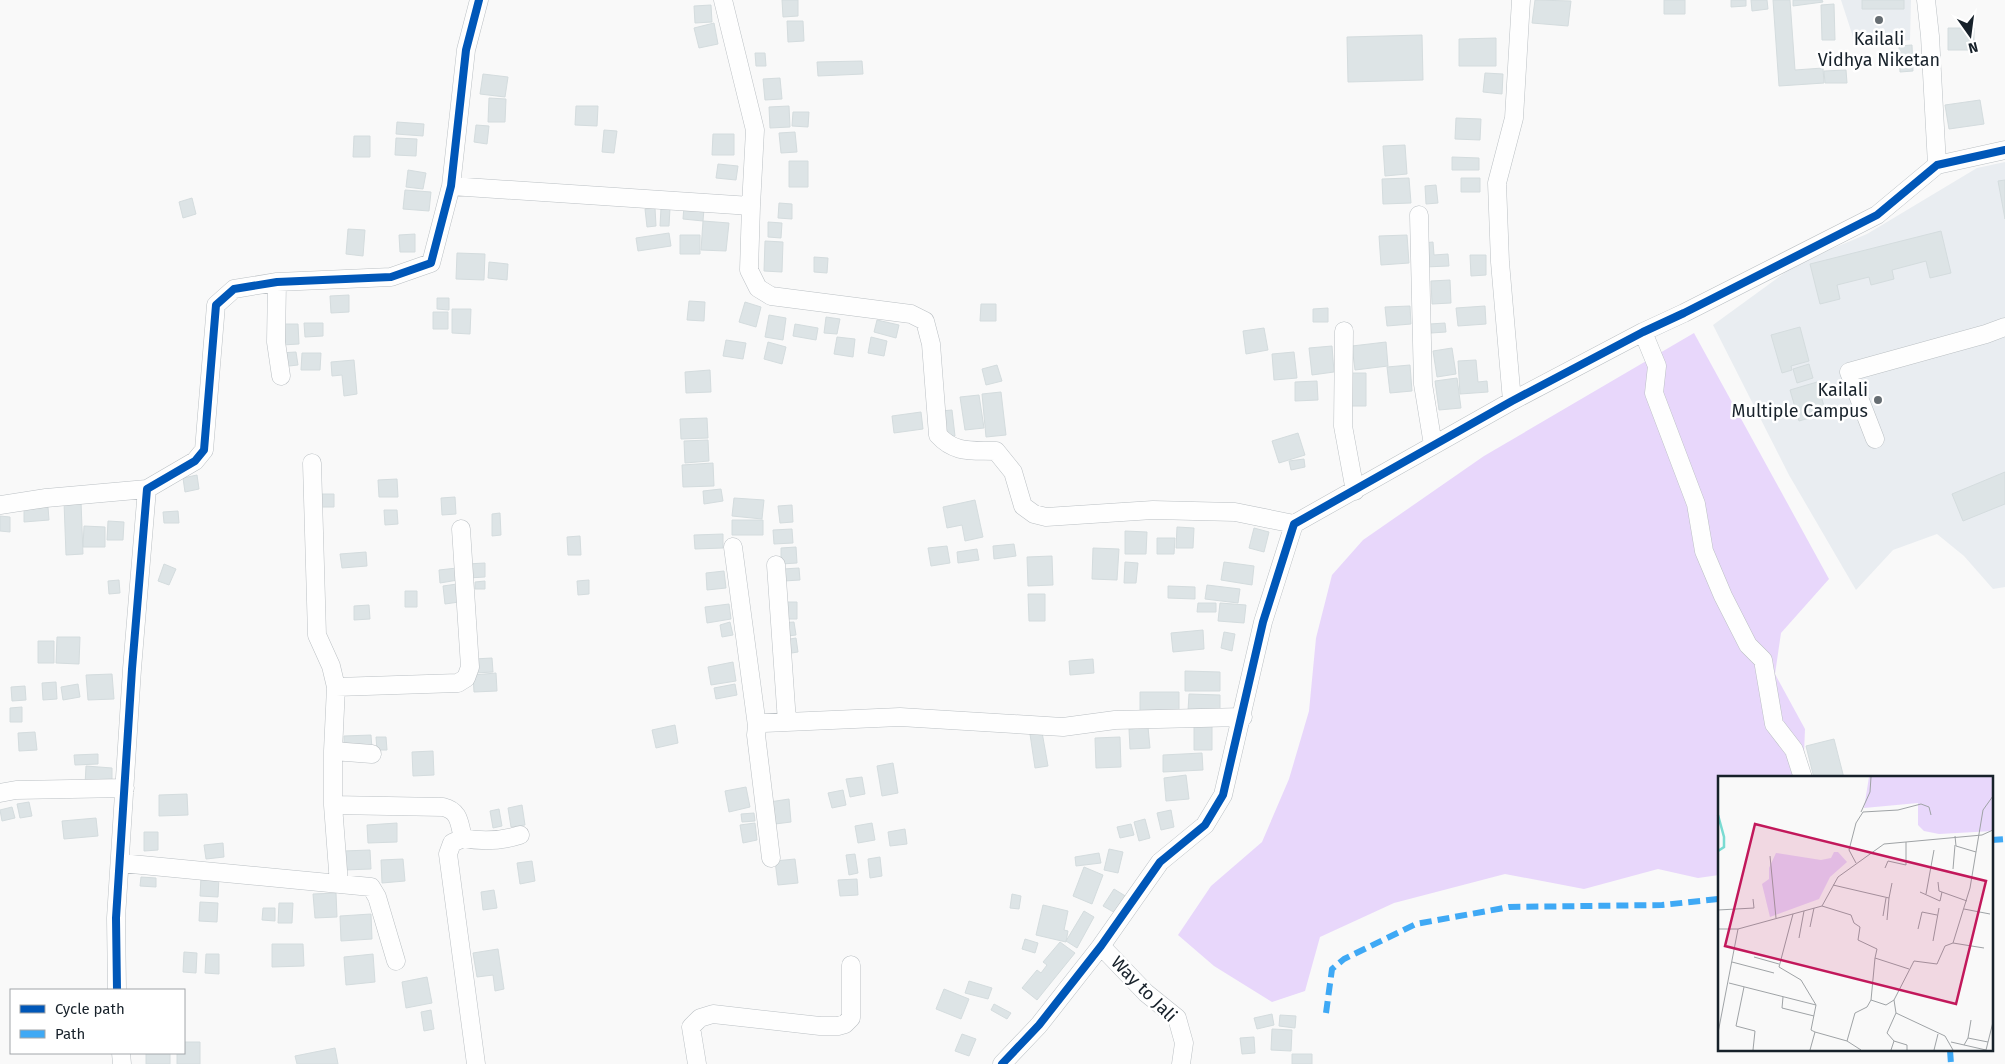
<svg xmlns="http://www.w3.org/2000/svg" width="2005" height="1064" font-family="'Fira Sans',sans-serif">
<rect width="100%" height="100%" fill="#f9f9f9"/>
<path fill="#e9edf1" d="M1841 0H1911L1910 40 1856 46Z
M2005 162V587L1993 589 1964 556 1937 534 1893 550 1856 590 1789 475 1713 325 1798 263 1867 234 1977 168Z"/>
<path fill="#e8d7fb" d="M1694 333 1829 579 1781 633 1775 674 1805 729 1803 778H1719V875L1698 878 1658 869 1584 889 1505 874 1394 903 1320 937 1305 991 1272 1002 1214 966 1178 935 1211 886 1262 842 1289 779 1309 711 1316 638 1332 575 1363 540 1484 456Z"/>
<path fill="#dde4e6" stroke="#d4dcde" d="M782 0H798V16L783 17Z
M1535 0 1571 1 1568 26 1532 23Z
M1664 0H1685V14H1664Z
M1731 0H1746V6L1731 7Z
M1751 0H1767L1768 9 1752 11Z
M1773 0H1790L1795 70 1823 68 1824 83 1779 86Z
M1793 0H1822L1823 2 1793 6Z
M1862 0H1904V9H1862Z
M1834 4 1835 40H1822L1821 5Z
M711 5 712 22 695 23 694 6Z
M787 21H803L804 41 788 42Z
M714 23 718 44 699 48 694 28Z
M1948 28H1974V50H1948Z
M1422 35 1423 80 1348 82 1347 37Z
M1496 38V66H1459V39Z
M1912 45 1913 71 1900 72 1899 46Z
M755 53H765L766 66H756Z
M862 61 863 74 818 76 817 62Z
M1846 70 1847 83H1825L1824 71Z
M1485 73 1503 74 1502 94 1483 92Z
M483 74 508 77 505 97 480 94Z
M780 78 782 99 765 100 763 79Z
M489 98 506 99 505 122H488Z
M1980 100 1984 124 1949 129 1945 105Z
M576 106H598L597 126 575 125Z
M789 106 790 127 770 128 769 107Z
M793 112H809L808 127 792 126Z
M1456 118 1481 119 1480 140 1455 139Z
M397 122 424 124 423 136 396 134Z
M476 125 489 126 487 144 474 142Z
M604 130 617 131 614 153 602 152Z
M795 132 797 152 781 153 779 133Z
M713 134H734V155H712Z
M354 136H370V157H353Z
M396 138 417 139 416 156 395 155Z
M1405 145 1407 174 1385 176 1383 146Z
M1452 157 1479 158V170H1452Z
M789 161H808V187H789Z
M718 164 738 166 736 180 716 178Z
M408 170 426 173 423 189 406 187Z
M1409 178 1411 203 1383 204 1382 179Z
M1461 178H1480V192H1461Z
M2005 180V219L1998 181Z
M1436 185 1438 203 1426 204 1425 186Z
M405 190 431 192 429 211 403 209Z
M192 198 196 214 183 218 179 202Z
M779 203 792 204V219L778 218Z
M684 206 704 209 703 221 683 219Z
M655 208 656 226 647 227 645 209Z
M661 208H670L669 226H660Z
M703 221 729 223 726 251 701 250Z
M768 222 782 223 781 238 768 237Z
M348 229 365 230 363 256 346 254Z
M1941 231 1951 273 1930 278 1926 261 1892 270 1894 279 1871 285 1869 277 1837 285 1840 299 1820 304 1810 264Z
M669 233 671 246 638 251 636 238Z
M415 234V252H400L399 235Z
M680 235H700V254H680Z
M1407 235 1409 263 1381 265 1379 236Z
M765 241 783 242 782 272 764 271Z
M1433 242 1434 255 1448 254 1449 266 1424 267 1423 243Z
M457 253 485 254 484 280 456 279Z
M1470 255H1486V275L1471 276Z
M814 257 828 258 827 273 814 272Z
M489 262 508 264 507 280 488 278Z
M1450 280 1451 303 1432 304 1431 281Z
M349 295V312L331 313 330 296Z
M437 298H449V310L437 309Z
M689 301 705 302 704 321 687 320Z
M745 302 761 307 756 327 739 322Z
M981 304H996V321H980Z
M1410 306 1411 324 1387 326 1385 307Z
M1485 306 1486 324 1458 326 1456 308Z
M1328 308V322H1313V309Z
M452 309H471L470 334 452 333Z
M433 312H448V329H433Z
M769 315 786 318 783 340 765 337Z
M826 317 840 319 837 334 824 333Z
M877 320 899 325 896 338 874 332Z
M304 323H323V336L305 337Z
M1445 323 1446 332 1431 333 1430 324Z
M281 324H298L299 344 282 345Z
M795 324 818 328 816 340 793 336Z
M1800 327 1809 361 1791 366 1792 370 1782 373 1771 335Z
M1264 328 1268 350 1246 354 1243 331Z
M837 337 855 339 853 357 834 354Z
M871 337 887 341 884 356 868 353Z
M726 340 746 343 743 359 723 356Z
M768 342 786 347 782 364 764 359Z
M1386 342 1388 366 1355 370 1352 346Z
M1332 346 1334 372 1312 375 1309 348Z
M1452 348 1456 374 1437 377 1433 351Z
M296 352 298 365 280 367 279 353Z
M1294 352 1297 378 1274 380 1272 354Z
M302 353H321L320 370H301Z
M354 360 357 394 344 396 342 375 332 376 331 362Z
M1476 360 1478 382 1487 381 1488 392 1460 394 1458 361Z
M1809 364 1813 378 1797 383 1793 369Z
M997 365 1002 381 986 385 982 369Z
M1410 365 1412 391 1390 393 1387 367Z
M710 370 711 392 686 393 685 372Z
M1347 373H1366V406H1347Z
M1457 378 1461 408 1439 410 1435 381Z
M1317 381 1318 400 1295 401V382Z
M1817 382 1826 413 1799 421 1790 390Z
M1001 392 1006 435 986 437 982 394Z
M979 395 984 428 965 430 960 397Z
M952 410 955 436 944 437 941 411Z
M921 412 923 429 894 433 892 416Z
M707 418 708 438 681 439 680 419Z
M1298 433 1305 455 1279 463 1272 441Z
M708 440 709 461 685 463 684 441Z
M1304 459 1305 467 1291 470 1289 461Z
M713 463 714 486 683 487 682 465Z
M2005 472V504L1963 521 1952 494Z
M197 475 199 489 185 492 183 478Z
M397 479 398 497H379L378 480Z
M721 489 723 501 704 504 703 491Z
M317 494H334V507H317Z
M455 497 456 514 442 515 441 498Z
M734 498 764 500 762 519 732 516Z
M975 500 983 537 965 541 962 525 947 528 943 507Z
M81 501 83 554 66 555 64 502Z
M792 505 793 522 780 523 778 506Z
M48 507 49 520 24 522V508Z
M384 510H397L398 524 385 525Z
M178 511 179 523H164L163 512Z
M500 513 501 535 492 536V514Z
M0 516 10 517V532L0 531Z
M732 520H763V535H732Z
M108 521 124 522 123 540H107Z
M84 526 105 527V547H83Z
M1177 527 1194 528 1193 548H1176Z
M1254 528 1269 532 1264 552 1249 548Z
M792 529 793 543 774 544 773 530Z
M1125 531 1147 532 1146 554H1125Z
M723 534V548L695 549 694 535Z
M580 536 581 555H568L567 537Z
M1157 538H1175L1174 554H1157Z
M1014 544 1016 556 994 559 993 546Z
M947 546 950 563 931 566 928 548Z
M796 547 797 563 781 564V548Z
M1093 548 1119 549 1117 580 1092 579Z
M977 549 979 560 958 563 957 552Z
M366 552 367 566 342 568 340 554Z
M1052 556 1053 585 1028 586 1027 557Z
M1125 562 1138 563 1136 583H1124Z
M1224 562 1254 566 1252 585 1221 580Z
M485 563V577L467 578V564Z
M164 564 176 569 169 585 158 581Z
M457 568 458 580 440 583 439 570Z
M799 568 800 580 784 581 783 569Z
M724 571 726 588 707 590 706 573Z
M119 580 120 593 109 594 108 581Z
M589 580V594L578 595 577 581Z
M485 581V589H475V582Z
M457 584 459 602 445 604 443 586Z
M1207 585 1240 589 1238 603 1205 599Z
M1168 586 1195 587V599L1168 598Z
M405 591H417V607H405Z
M1028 594H1045V621H1029Z
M781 602H797V619H781Z
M1198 603H1216V612H1197Z
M1220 603 1246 605 1244 623 1218 621Z
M729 604 731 619 707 623 705 607Z
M369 605 370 619 354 620V606Z
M730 622 733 635 722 637 720 625Z
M794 622 796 635 780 637 779 623Z
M1203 630 1204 649 1173 652 1171 633Z
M1224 632 1235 634 1232 651 1221 648Z
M57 637H80L79 664 56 663Z
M796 638 798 652 785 654 784 640Z
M38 641H54V663H38Z
M492 658 493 672 475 673 474 659Z
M1093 659 1094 673 1070 675 1069 661Z
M733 662 736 681 711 685 708 667Z
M1185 671 1220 672V691H1185Z
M496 673 497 691 474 692 473 675Z
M112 674 114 699 88 700 86 675Z
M56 682 57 699 43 700 42 683Z
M78 684 80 697 63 700 61 687Z
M735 684 737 695 716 699 714 688Z
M25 686 26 700 12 701 11 687Z
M1140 692H1179V712H1140Z
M1189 694 1220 695V712L1188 711Z
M22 707V722H10V708Z
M1194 723H1212V750H1194Z
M675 725 678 743 656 748 652 730Z
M1148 727 1150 748 1130 749 1129 729Z
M35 732 37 750 19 751 18 733Z
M1042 732 1048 766 1035 768 1030 734Z
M371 735 372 749 344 750V736Z
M376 737H386L387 750H377Z
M1120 737 1121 767 1096 768 1095 738Z
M1834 739 1844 778H1814L1806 746Z
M433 751 434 775 413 776 412 752Z
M1202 753 1203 770 1163 772V755Z
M98 754V764L75 765 74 755Z
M893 763 898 793 882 796 877 766Z
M86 766 112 768V786L85 785Z
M1186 775 1189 799 1166 801 1164 778Z
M862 777 865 794 850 797 846 779Z
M746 787 750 807 729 812 725 791Z
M843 790 846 805 832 808 828 793Z
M187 794 188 815 159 816V795Z
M789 799 791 822 767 825 763 803Z
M29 802 32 816 20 818 17 804Z
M522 805 525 825 511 827 508 808Z
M12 807 15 818 2 821 0 810Z
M499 809 502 826 493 828 490 811Z
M1171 810 1174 827 1161 830 1157 813Z
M754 813 755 821 742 822 741 814Z
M96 818 98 836 64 839 62 821Z
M1145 819 1150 838 1139 841 1134 822Z
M397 823V842L368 843 367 825Z
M755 823 757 840 743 843 740 825Z
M872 823 875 840 858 843 855 826Z
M1131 824 1134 835 1120 838 1117 827Z
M905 829 907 844 890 846 888 832Z
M144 832H158V850L144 851Z
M223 843 224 857 206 859 204 845Z
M1109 849 1123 852 1118 873 1104 870Z
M370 850 371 869 344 870 343 851Z
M1099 853 1101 863 1076 866 1075 857Z
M855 854 858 873 849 875 846 855Z
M880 857 882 876 870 878 868 859Z
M403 859 405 881 382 883 381 860Z
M795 859 798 883 778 885 775 861Z
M532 861 535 881 520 884 517 863Z
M1084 867 1103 875 1092 904 1073 896Z
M141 877 156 878V887L140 886Z
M201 877 219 878 218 897 200 896Z
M857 879 858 895 840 896 838 880Z
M1114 889 1127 897 1117 914 1103 906Z
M494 890 497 908 483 910 481 892Z
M336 893 337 917 315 918 313 894Z
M1012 894 1021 896 1019 909 1010 908Z
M200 902 218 903 217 922 199 921Z
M279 903H293L292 923H278Z
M1043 905 1068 911 1064 930 1068 931 1066 942 1036 935Z
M263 908H275V921L262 920Z
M1084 911 1094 917 1077 948 1066 941Z
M371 914 372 939 341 941 340 916Z
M1025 939 1038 943 1035 953 1022 949Z
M1060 942 1075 953 1037 1000 1022 988 1037 970 1041 973 1047 965 1043 962Z
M272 944H303L304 966 272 967Z
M498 949 504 989 495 991 493 975 477 977 473 953Z
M184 952 197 953 196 973 183 972Z
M206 954H219V974L205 973Z
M373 954 375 982 346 985 344 957Z
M427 977 432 1003 406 1008 402 982Z
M969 981 992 988 988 999 965 993Z
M944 989 969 999 961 1019 936 1009Z
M994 1004 1011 1013 1007 1019 991 1010Z
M431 1010 434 1029 424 1031 421 1012Z
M1272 1014 1274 1025 1257 1029 1254 1018Z
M1280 1015 1296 1016 1295 1028 1279 1026Z
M1272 1029 1292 1030 1291 1051 1271 1050Z
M962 1034 976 1039 969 1056 955 1051Z
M1254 1037 1255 1053 1242 1054 1240 1038Z
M184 1042H200V1064H177V1053H184Z
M335 1048 338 1064H297L295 1056Z
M146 1053H170V1064H146Z
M1292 1054H1312V1064H1292Z"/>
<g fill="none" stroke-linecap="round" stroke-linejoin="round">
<g stroke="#bbc0c4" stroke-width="19">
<path id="street" d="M723 0 755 130 751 206
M1926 0 1930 36 1937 165
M451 186 751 206 749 270 758 288 771 296 911 314 925 321 931 344 938 435C955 454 972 450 996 451L1013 472 1023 506 1034 514 1046 517 1153 510 1235 512 1294 524
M1419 215 1423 384 1433 445
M277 282 276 342 281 376
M1344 331 1343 426 1355 491
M1643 332 1657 366 1654 393 1696 504 1704 551 1723 596 1748 645 1763 660 1774 724 1794 750 1803 778
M1512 401 1500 262 1497 183 1514 118 1521 0
M1875 439 1849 372 1986 334 2005 327
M312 463 317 635 331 666 336 687 333 751
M0 505 46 498 147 489
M733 547 757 726
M776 565 787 722
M336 687 458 683 466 678 470 667 461 529
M0 793 16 790 125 788
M333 805V751L372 754
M463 838 452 843 448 854 476 1064
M771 858 756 735 757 726 764 723 900 717 1063 727 1115 720 1243 717
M121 863 371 887 377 897 396 961
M339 884 333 805 443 807C460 811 459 823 463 838 483 842 501 841 520 835
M1101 946 1146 993 1177 1018 1184 1043 1181 1064
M117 990 116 918 132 669 147 489 195 461 204 450 216 305 234 289 277 282 391 277 431 263 451 186 466 50 479 0
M121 1053 122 1064
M697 1064 691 1027 700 1018 713 1014 820 1026H838L845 1024 851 1018V965
M1002 1064 1039 1025 1101 946 1160 862 1205 825 1223 795 1263 622 1294 524 1512 401 1643 332 1684 313 1877 215 1937 165 2005 150"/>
</g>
<use href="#street" stroke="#fefefe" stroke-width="18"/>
<path stroke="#3fa9f5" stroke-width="6" stroke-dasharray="12 6" stroke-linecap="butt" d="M1991 840 2005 839
M1326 1013 1332 969 1344 959 1416 924 1509 907 1662 905 1719 899
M1950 1050 1951 1064"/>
<g stroke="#fff" stroke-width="11">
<path id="cycleway" d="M117 990 116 918 132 669 147 489 195 461 204 450 216 305 234 289 277 282 391 277 431 263 451 186 466 50 479 0
M1002 1064 1039 1025 1101 946 1160 862 1205 825 1223 795 1263 622 1294 524 1512 401 1643 332 1684 313 1877 215 1937 165 2005 150"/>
</g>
<use href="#cycleway" stroke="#0057b8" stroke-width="8"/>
</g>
<g fill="#666d72" stroke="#fff" stroke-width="2">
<circle cx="1879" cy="20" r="5"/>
<circle cx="1878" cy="400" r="5"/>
</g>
<g text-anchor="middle" stroke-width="5" stroke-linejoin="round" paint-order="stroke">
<g font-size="18" fill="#17212a" stroke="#fff">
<text x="1879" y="45">Kailali<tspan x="1879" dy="21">Vidhya Niketan</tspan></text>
<text x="1868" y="396" text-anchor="end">Kailali<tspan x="1868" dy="21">Multiple Campus</tspan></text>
</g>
<g font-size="18" fill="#17212a" stroke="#fff">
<text transform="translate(1144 989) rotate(45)" y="6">Way to Jali</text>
</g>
</g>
<g transform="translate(1718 776)">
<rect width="275" height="275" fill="#f9f9f9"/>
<path d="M151 1H275V55L221 58 206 55 200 49V27L146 32ZM116 76H120L129 86 112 101 101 123 52 141 44 108 51 103V92L58 77 103 84 113 82Z" fill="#e8d7fb"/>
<path fill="none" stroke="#7adbd2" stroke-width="2.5" d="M0 39 6 61V71L0 75"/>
<path fill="none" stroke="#9fa3a6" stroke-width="1" d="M143 36 152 16 153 1M237 60 238 70 258 76M52 80 58 142M138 87 131 74 138 47 145 36 180 34 203 28 211 31 213 39M167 92 170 85 188 89V66M235 93 237 69M220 106 221 115 249 125M115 109 171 122 174 107M202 116 222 125 224 116M208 118 216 74M104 130 133 139 136 147 142 151 140 164 159 173 157 182 191 193M246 133 272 138M0 134 36 132 35 123M75 138 61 191 83 204 98 229M165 140 168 122M169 144 171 122M92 151 96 132M0 153H20L104 130 120 101 166 68 264 59 275 54M200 153 204 136 219 139M81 162 86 135M215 165 221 132M235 167 266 172M36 181 61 188M157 182 153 224 168 229 176 224M14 186 56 197M11 207 98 229 93 254 97 256M26 211 18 250 37 255 35 274M65 221 64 232 96 240M178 237 227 260 235 274M0 257 20 153M250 262 253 244M129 265 137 237 149 231 153 224M176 265 189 269V274M233 266 268 274 275 246M246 269 250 262 270 266M92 274 97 256 129 265 143 274M173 274 176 265 169 257 178 237 176 224 196 185 219 188 227 170 235 167 252 112 265 34 275 20M216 274 220 258"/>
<path fill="#c2185b" fill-opacity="0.15" stroke="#c2185b" stroke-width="2.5" d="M37 48 268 105 238 228 7 170Z"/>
<rect width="275" height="275" fill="none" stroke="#17212a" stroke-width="2.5"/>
</g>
<rect x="10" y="989" width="175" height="65" fill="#ffffff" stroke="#a2a6aa"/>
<rect x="20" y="1005" width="25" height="8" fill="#0057b8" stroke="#a2a6aa"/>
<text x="55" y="1014" font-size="15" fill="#17212a">Cycle path</text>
<rect x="20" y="1030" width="25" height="8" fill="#3fa9f5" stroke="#a2a6aa"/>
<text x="55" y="1039" font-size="15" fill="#17212a">Path</text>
<g transform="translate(1970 35) rotate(166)" stroke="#ffffff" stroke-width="4" paint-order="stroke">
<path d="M0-4L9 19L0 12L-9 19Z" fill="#17212a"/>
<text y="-8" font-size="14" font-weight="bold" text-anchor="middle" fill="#17212a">N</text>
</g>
</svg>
